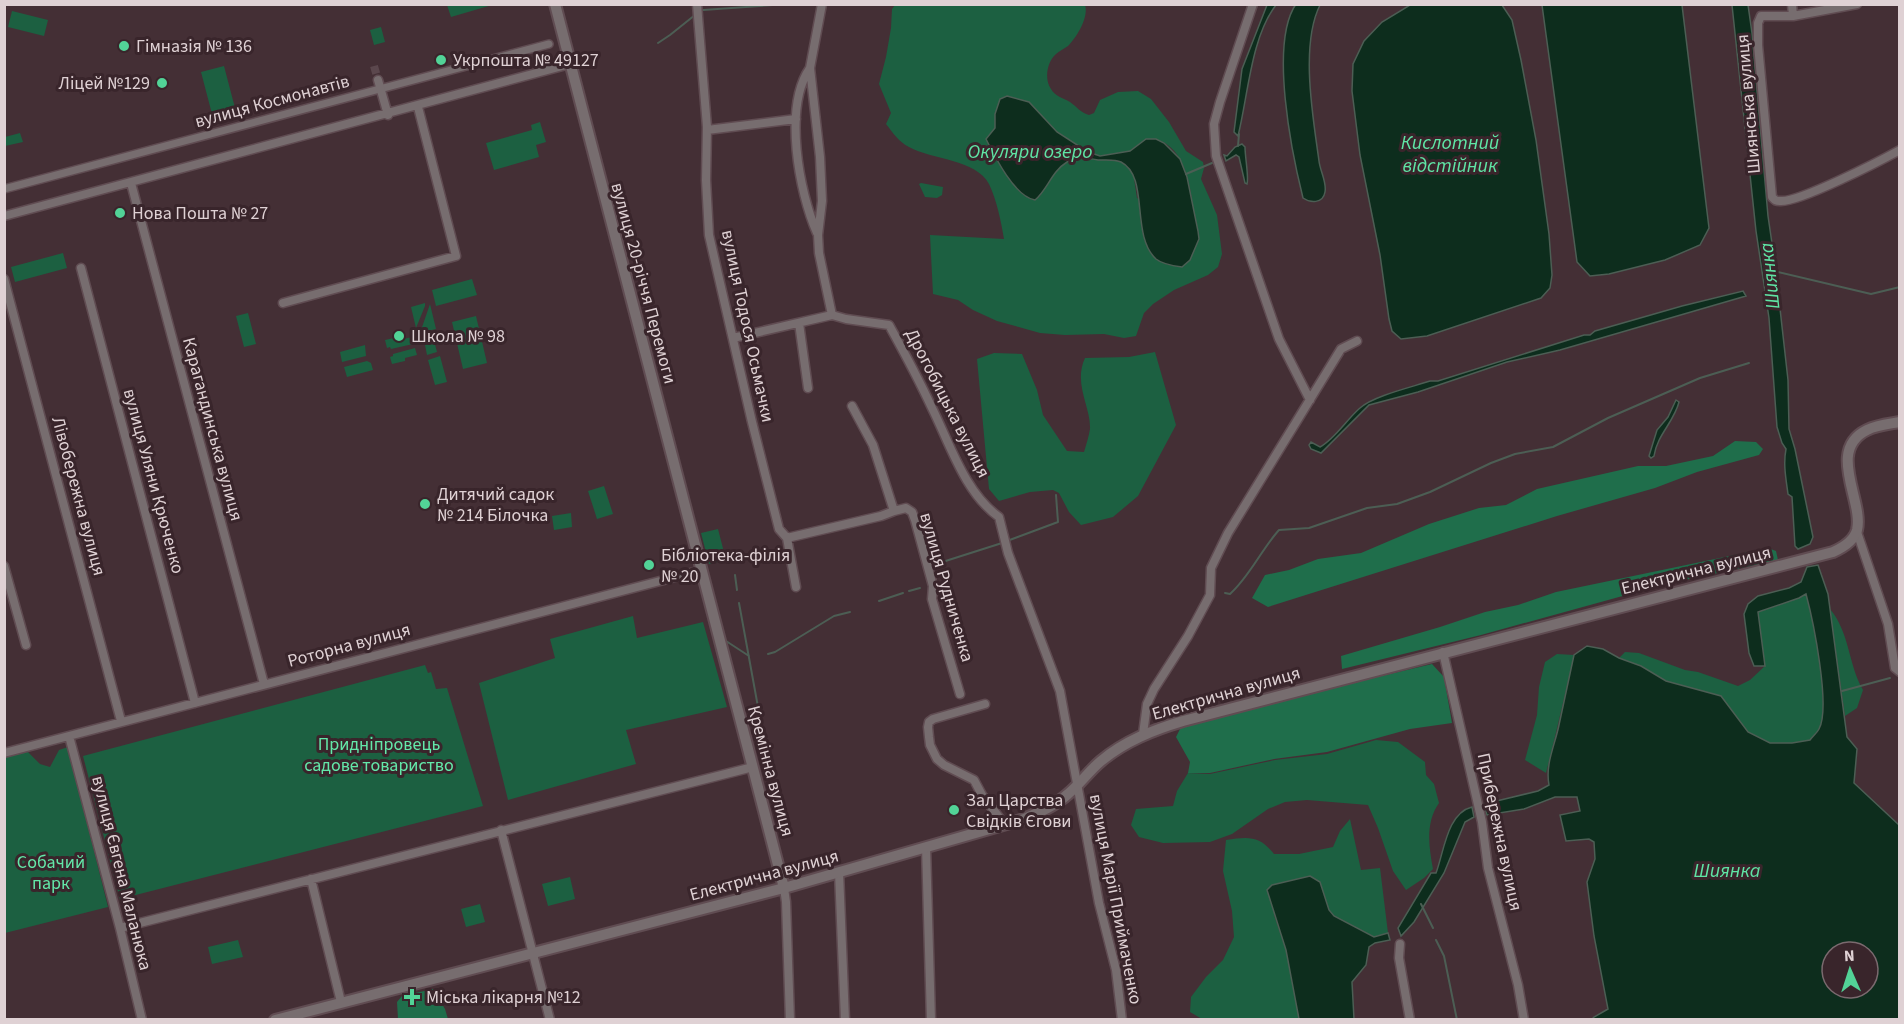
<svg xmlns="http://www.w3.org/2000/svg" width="1904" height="1024" font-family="'Source Sans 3',sans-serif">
<rect width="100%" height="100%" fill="#442f35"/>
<path fill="#1c6041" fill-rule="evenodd" d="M492 5 451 17 447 5 492 4Z
M895 5H1085C1089 17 1077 37 1068 46 1064 49 1059 51 1056 54 1047 62 1044 79 1051 89 1055 96 1063 98 1070 102 1077 107 1081 113 1089 115L1094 113 1100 100 1118 92 1138 91 1151 99 1169 122 1186 151 1203 162 1204 168 1201 179 1217 215 1222 254 1218 267 1208 275 1174 290 1153 304 1144 313 1136 336 1124 338 1104 334 1065 335 1040 333 997 321 973 310 958 300 933 294 930 235 1004 239C1001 221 997 201 989 184 976 159 932 160 909 147 899 142 893 133 886 124L891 113 879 84 886 57 891 28 892 9ZM1029 102 1057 132 1088 152 1100 156 1130 151 1146 139C1152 140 1160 140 1165 143 1193 161 1190 204 1198 231L1137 198 1133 172 1120 161 1084 157 1069 160 1055 170 1040 196 1035 200C1015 197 995 157 986 139L995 128V114Z
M12 11 48 20 44 36 8 27Z
M381 27 385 42 374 45 370 30Z
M224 66 235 108 212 114 201 72Z
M540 122 546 142 536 145 539 157 494 170 486 143 532 130 531 125Z
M20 133 23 142 5 146V137Z
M921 183 943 187 942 195 937 198 925 197 919 184Z
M63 253 67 268 15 282 11 267Z
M472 279 477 295 436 306 432 290Z
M425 303V306L416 328 411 307Z
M430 304 436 329 420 333Z
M248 313 256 344 244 347 236 316Z
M476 316 487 363 463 369 452 322Z
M432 333 437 352 427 355 423 335Z
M398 337 399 340 412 337 413 344 391 349 390 347 387 348 385 340Z
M365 345 366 356 342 362 340 352Z
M415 348 417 355 405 358V361L392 364 390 357 393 356V354Z
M1155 352 1176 425 1138 496 1113 517 1081 525 1069 512 1059 493 1053 490 1030 492 999 501 989 489 977 359 994 353 1022 354 1037 390 1043 415 1067 451 1084 452C1086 445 1089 436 1090 429 1091 407 1073 384 1085 358L1129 357Z
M440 356 447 382 435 385 428 360Z
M367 361 371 363 373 370 347 377 344 367Z
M604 486 613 514 597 519 588 491Z
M571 513 572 527 554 530 552 516Z
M718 529 726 560 709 564 701 533Z
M1806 593C1813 619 1832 706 1819 729 1817 733 1813 737 1810 740L1792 743H1770L1748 732 1721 696 1666 681 1641 666 1619 658 1625 652 1639 653 1685 670 1698 672 1738 686 1750 680 1765 666 1758 612 1799 598Z
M1830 609C1850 633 1848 664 1863 690L1857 708 1845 716Z
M633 616 637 638 703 622 727 707 626 730 636 764 508 800 479 683 555 658 550 639Z
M1557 654 1574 655C1565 694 1556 734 1546 773L1525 760 1537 715 1539 687 1545 662Z
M425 665 428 673 431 672 436 689 447 688 483 806 120 899 83 756Z
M1376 740 1398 742 1425 762 1426 775 1434 784 1439 803C1425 823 1429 847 1433 869L1424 878 1406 890 1393 871 1378 828 1368 805 1307 800 1285 802 1268 809 1232 834 1210 842 1163 843 1139 837 1131 825 1136 809 1173 806 1177 791 1188 773 1210 774 1275 760 1327 754Z
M68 747 108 907 5 933V757L27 751 40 764 50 767 59 750Z
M1350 819 1361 870 1380 868 1388 933 1374 937 1334 916 1329 910 1325 900 1274 915 1286 950 1299 1019H1202L1190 1012 1191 997 1206 977 1223 960 1234 937 1232 911 1223 871 1226 840C1248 837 1259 835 1274 854H1299L1333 847 1340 831Z
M570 877 575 899 548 906 542 884Z
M480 904 485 922 466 927 461 909Z
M238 940 243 957 212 964 208 947Z"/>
<path fill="#1f6e4b" d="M1735 441 1756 442 1763 449 1759 455 1697 472 1655 488 1557 516 1268 607 1252 598 1265 575 1289 570 1318 559 1361 553 1429 524 1479 508 1506 505 1537 489 1638 466H1666L1713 456Z
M1768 548 1776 551 1778 560 1666 584 1481 635 1342 669 1341 656 1440 627 1485 612 1518 605 1556 592Z
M1432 664 1444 677 1452 723 1410 729 1327 752 1274 759 1210 773H1188L1190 762 1176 737 1183 723Z
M433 989 445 1009 448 1019H398L397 1002 402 996Z"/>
<path fill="#0d2d1d" stroke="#4c5e54" stroke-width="1.5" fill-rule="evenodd" d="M1296 4 1320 5C1300 45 1313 117 1319 161 1320 171 1327 182 1325 192 1323 204 1310 203 1303 198 1292 154 1269 43 1296 4Z
M1267 5H1276C1251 37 1248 96 1238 136L1234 132 1242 69Z
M1410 5H1502L1512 20 1521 60 1536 140 1549 234 1552 275 1550 288 1541 298 1427 336 1401 339 1392 331 1389 319 1380 255 1360 155 1352 91 1353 64 1364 41 1382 22Z
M1542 5H1682L1709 228 1700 245 1665 260 1609 274 1590 276 1577 262Z
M1732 5H1748L1752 33 1768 216 1775 264 1788 380 1789 429 1795 449 1813 537 1810 544 1798 549 1795 546 1792 497 1788 494C1786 479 1783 464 1786 449L1782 443 1777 427 1769 318 1756 231Z
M1007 96 1029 102 1057 132 1088 152 1100 156 1130 151 1146 139H1156L1164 143 1180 159 1187 177 1198 231 1199 239 1190 260 1182 267C1174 266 1162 264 1156 259 1130 235 1150 177 1121 162 1115 159 1105 160 1098 160 1088 158 1076 156 1067 162 1051 172 1048 189 1035 200 1015 197 995 157 986 139L995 128V114L1000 99Z
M1242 144 1245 147C1245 157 1249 177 1247 184L1245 183 1239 157 1236 155 1226 161 1224 155 1227 156 1235 147Z
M1743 291 1746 296 1560 350 1507 362 1418 392 1369 405 1321 453 1311 449 1309 445 1311 442 1320 447C1335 439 1347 419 1360 408 1373 396 1412 387 1430 381H1438L1584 335H1590L1595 331 1682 306Z
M1676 400 1679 402C1674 422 1657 435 1654 456L1651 458 1649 456 1657 430 1668 417Z
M1818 565 1828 594 1847 737 1857 749 1854 783 1899 825V1019H1592L1594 1017 1608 1009 1594 936 1587 882 1595 859 1594 842 1589 839 1566 841 1560 815 1580 811 1577 797H1555L1524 809 1487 815 1484 804 1538 791 1549 785C1545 764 1555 745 1559 725 1564 701 1569 678 1574 655L1587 646 1603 649 1619 658 1641 666 1666 681 1721 696 1748 732 1770 743H1792L1810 740C1813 736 1817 733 1819 729 1831 707 1813 620 1806 594L1799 598 1758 612 1765 666H1754L1749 653 1744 614 1748 604 1758 596 1789 588 1801 582 1807 567ZM1832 952H1868V988H1832Z
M1472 807 1474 817 1465 822 1444 873 1414 922 1401 936 1398 928 1431 873H1436C1444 852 1447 813 1472 807Z
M1310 876 1320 882 1329 910 1334 916 1374 937 1388 933 1390 940 1375 943 1369 947 1366 965 1352 982 1354 1019H1299L1286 950 1267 890 1272 885Z"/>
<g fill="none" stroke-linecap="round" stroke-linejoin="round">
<path stroke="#4c5e54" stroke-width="2" d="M703 10 787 4
M658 43 670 35 695 15
M1238 146 1239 134
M1186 174 1212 163
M1774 271 1871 294 1900 287
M1007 541 1058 522 1056 495
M933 565 1002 543
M735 575 737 590
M909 591 920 588
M1225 593 1230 594C1250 576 1261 550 1279 530L1309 528 1367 508 1397 504 1430 492 1491 463 1515 454 1553 447 1608 418 1700 378 1749 363
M879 601 903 593
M739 603 758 707V712L750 723
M726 641 749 656
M768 654 775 652 834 616 850 612
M1842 691 1890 678
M1421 904 1433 928
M1436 940 1444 956 1457 1020"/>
<path stroke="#5b474d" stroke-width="8" stroke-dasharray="8 4" stroke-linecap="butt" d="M374 66 378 80"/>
<g stroke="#604c52" stroke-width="10">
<path id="pedestrian" d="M4 189 549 44"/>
</g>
<g stroke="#604c52" stroke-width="11">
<path id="minor" d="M697 4 707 127 706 180 709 235 752 422 779 529 787 538 881 516 894 511
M822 4 810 68 820 157 822 201 818 235 819 253 832 315 846 319 889 325C904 352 919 380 932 408 950 444 965 493 999 517L1008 553 1060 691 1099 903 1116 970 1122 1020
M1253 4 1220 102 1214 124 1216 156 1279 339 1310 400
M1792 4 1793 16H1761L1758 23V45L1772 197C1775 200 1775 201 1780 201 1798 203 1880 161 1900 150
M1793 16 1857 4
M810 68C783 107 799 192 817 233
M378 80 388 115
M707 130 796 119
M131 183 264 684
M4 216 570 64
M81 268 195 703
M4 279 121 721
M283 303 456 256 418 107
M799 323 808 388
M733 338 832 315
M852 406 873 445 894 511 906 508 912 512 915 520 933 586 932 599 960 694
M1857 532 1888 624 1895 668 1900 672
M787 538 796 587
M4 566 26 645
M1443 652 1482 822 1488 868 1518 985 1524 1020
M985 704 933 719 929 722 928 727 929 737 930 745 937 759 944 765 974 780 982 795 1005 825
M1143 734 1147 704 1154 689 1188 636 1210 595 1211 568 1228 533 1341 349 1357 341
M69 736 120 928 142 1020
M4 753 702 570
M501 830 550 1020
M926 847 931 1020
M839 872 845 1020
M311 879 341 1002
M784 888 786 902 790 1020
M120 928 753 767
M1400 944 1399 958 1410 1020"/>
</g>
<g stroke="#604c52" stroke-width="14">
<path id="tertiary" d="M555 4 784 888
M275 1020 784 888 1024 819C1040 812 1056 805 1068 794 1080 784 1089 771 1101 761 1125 741 1153 730 1183 721L1833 552C1842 548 1854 541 1857 530 1864 501 1826 450 1867 430 1877 425 1889 424 1900 422"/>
</g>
<use href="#pedestrian" stroke="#776d6f" stroke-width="7"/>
<use href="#minor" stroke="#776d6f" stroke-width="8"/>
<use href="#tertiary" stroke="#776d6f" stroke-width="10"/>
</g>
<g fill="#52d397" stroke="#39252b" stroke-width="2">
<circle cx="124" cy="46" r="6"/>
<circle cx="441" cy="60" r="6"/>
<circle cx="162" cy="83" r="6"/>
<circle cx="120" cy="213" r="6"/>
<circle cx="399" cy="336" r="6"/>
<circle cx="425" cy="504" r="6"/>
<circle cx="649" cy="565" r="6"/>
<circle cx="954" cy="810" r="6"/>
<path d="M409 988h6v6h6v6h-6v6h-6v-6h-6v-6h6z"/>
</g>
<g text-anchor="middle" stroke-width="6" stroke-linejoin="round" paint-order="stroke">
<g font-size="18" fill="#dfd1d4" stroke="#39252b" text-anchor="start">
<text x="136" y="52">Гімназія № 136</text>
<text x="453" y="66">Укрпошта № 49127</text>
<text x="150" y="89" text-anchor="end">Ліцей №129</text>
<text x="132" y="219">Нова Пошта № 27</text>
<text x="411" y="342">Школа № 98</text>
<text x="437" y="500">Дитячий садок<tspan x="437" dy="21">№ 214 Білочка</tspan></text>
<text x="661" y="561">Бібліотека-філія<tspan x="661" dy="21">№ 20</tspan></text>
<text x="966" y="806">Зал Царства<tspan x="966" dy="21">Свідків Єгови</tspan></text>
<text x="426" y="1003">Міська лікарня №12</text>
</g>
<g font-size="18" fill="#dfd1d4" stroke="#39252b">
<text transform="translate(272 101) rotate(-15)" y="6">вулиця Космонавтів</text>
<text transform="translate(1748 104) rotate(-95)" y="6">Шиянська вулиця</text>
<text transform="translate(644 283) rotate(75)" y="6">вулиця 20-річчя Перемоги</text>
<text transform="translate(748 326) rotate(78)" y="6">вулиця Тодося Осьмачки</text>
<text transform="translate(948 403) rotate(63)" y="6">Дрогобицька вулиця</text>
<text transform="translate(213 429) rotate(75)" y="6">Карагандинська вулиця</text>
<text transform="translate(154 481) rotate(75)" y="6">вулиця Уляни Крюченко</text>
<text transform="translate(79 496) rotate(75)" y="6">Лівобережна вулиця</text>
<text transform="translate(1696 570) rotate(-14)" y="6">Електрична вулиця</text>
<text transform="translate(947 587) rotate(74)" y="6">вулиця Рудниченка</text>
<text transform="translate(349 645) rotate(-15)" y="6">Роторна вулиця</text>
<text transform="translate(1226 693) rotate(-16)" y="6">Електрична вулиця</text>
<text transform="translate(771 771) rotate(75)" y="6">Кремінна вулиця</text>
<text transform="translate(1500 832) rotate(78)" y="6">Прибережна вулиця</text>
<text transform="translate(122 873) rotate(76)" y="6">вулиця Євгена Маланюка</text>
<text transform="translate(764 875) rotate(-15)" y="6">Електрична вулиця</text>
<text transform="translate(1116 899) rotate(79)" y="6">вулиця Марії Приймаченко</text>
</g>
<g font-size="18" fill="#63e8a9" stroke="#39252b">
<text x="379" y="750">Придніпровець<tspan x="379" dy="21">садове товариство</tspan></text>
<text x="51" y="868">Собачий<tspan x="51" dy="21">парк</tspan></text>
</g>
<g font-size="20" font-style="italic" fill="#5fe5a5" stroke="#39252b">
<text x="1450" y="149">Кислотний<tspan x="1450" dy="23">відстійник</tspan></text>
<text x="1030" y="158">Окуляри озеро</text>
<text transform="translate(1769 276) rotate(-96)" y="7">Шиянка</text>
<text x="1727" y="877">Шиянка</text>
</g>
</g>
<rect width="1904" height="1024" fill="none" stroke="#dfd1d4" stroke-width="12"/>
<g transform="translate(1850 970) rotate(357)"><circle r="28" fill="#39252b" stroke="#7b6a6f" stroke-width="1.5"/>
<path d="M0-4.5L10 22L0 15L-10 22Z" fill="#52d397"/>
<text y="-9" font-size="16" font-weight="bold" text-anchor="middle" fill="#dfd1d4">N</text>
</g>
</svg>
